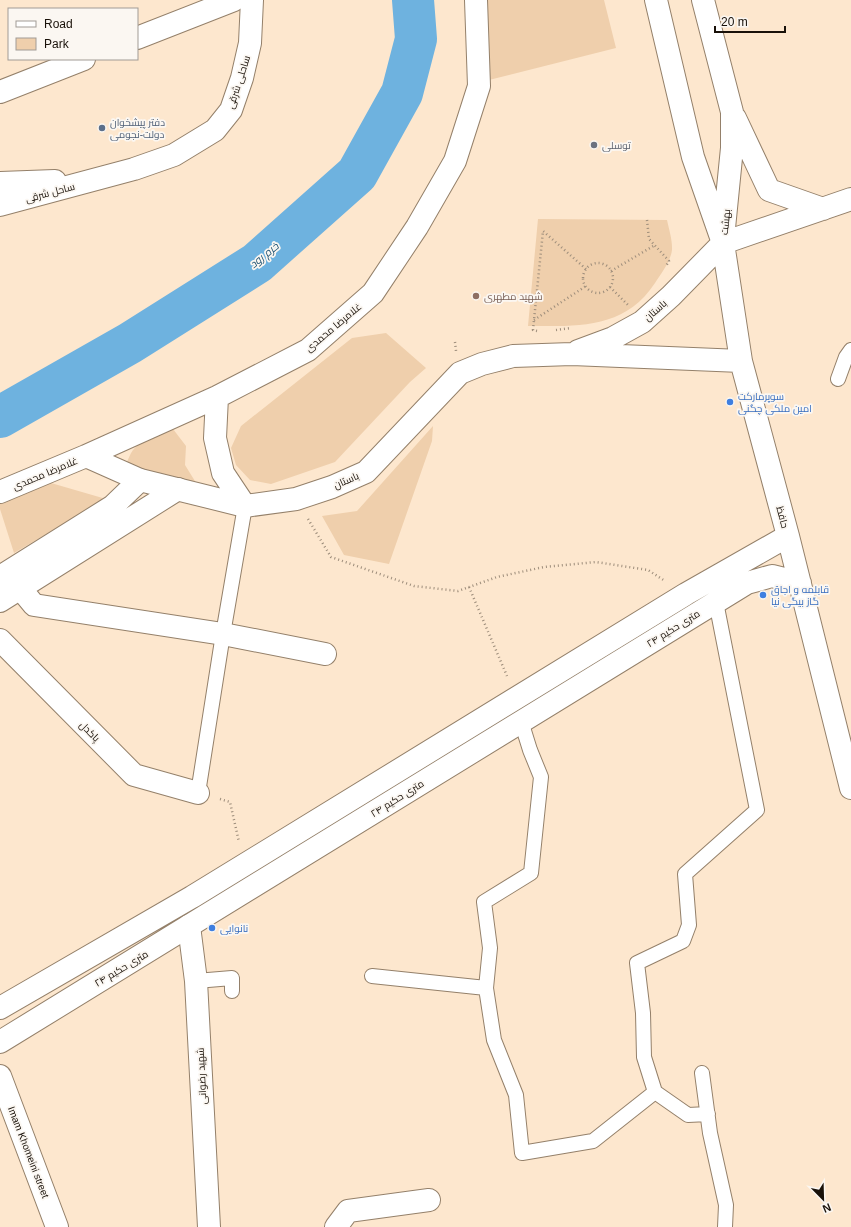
<svg xmlns="http://www.w3.org/2000/svg" width="851" height="1227" font-family="Helvetica,Cairo,sans-serif">
<rect width="100%" height="100%" fill="#fde7ce"/>
<path fill="#efcfac" d="M487 0H604L616 48 489 80Z
M538 219 667 220C669 229 672 239 672 247 673 258 661 274 655 283 624 330 577 326 528 326Z
M386 333 426 368 410 382 335 462 271 484 250 480 236 465 231 448 241 426 352 338Z
M433 426 432 441 389 564 344 555 322 516 357 511Z
M173 429 186 446 185 465 198 486 126 464C128 460 130 454 133 450 142 439 159 432 173 429Z
M51 483 106 499 14 553 0 509V503Z"/>
<g fill="none" stroke-linecap="round" stroke-linejoin="round">
<path stroke="#6eb2df" stroke-width="42" d="M0 417 130 343 257 263 357 174 402 93 416 39 413 0"/>
<g stroke="#94806a" stroke-width="16">
<path id="service" d="M838 379 846 357 851 350
M521 721 530 750 541 777 531 873 484 902 490 948 486 988 494 1040 516 1095 522 1153 593 1141 655 1092
M198 793 223 634 245 506
M372 976 486 988
M196 981 232 978V991
M702 1073 710 1133 726 1205 725 1227
M708 1114 688 1115 655 1092 644 1057 643 1013 637 963 683 941 689 925 685 874 757 810 716 602"/>
</g>
<g stroke="#94806a" stroke-width="24">
<path id="minor" d="M137 38 234 0
M0 92 84 59
M0 577 113 506 140 480
M20 588 34 605 223 634 325 654
M0 601 178 489
M0 640 134 775 198 793
M189 926 196 981 209 1227
M336 1227 348 1211 429 1200"/>
</g>
<g stroke="#94806a" stroke-width="24">
<path id="secondary" d="M656 0 693 157 723 243 741 361 788 536 851 788
M703 0 732 112V148L723 238
M735 118 769 190 823 209
M0 183 55 181
M0 205 134 169 174 155 215 130 231 110 242 78 250 43 252 0
M578 351 613 338 642 322 671 296 723 243 851 199
M217 397 215 438 223 473 245 506
M86 456 140 480 245 506 296 499 332 487 366 472 460 373 482 364 513 356 572 354 741 361
M0 492 86 456 217 397 308 350 373 293 417 227 455 161 479 86 476 0
M0 1008 192 897 686 594 788 536
M0 1042 747 583 772 576 800 583
M0 1076 57 1227"/>
</g>
<path stroke="#9d8d7b" stroke-width="2.5" stroke-dasharray="1 3" stroke-linecap="butt" d="M647 220 649 239 669 261 666 266
M583 278a15 15 0 1 1 30 0a15 15 0 1 1-30 0Z
M611 271 655 245
M610 287 628 305
M534 320 586 286
M556 330 571 328
M537 331 533 330 543 231 586 269
M455 342 456 351
M308 519 331 557 414 586 458 591 497 577 544 567 596 562 648 570 665 581
M469 587 507 676
M220 799 230 802 239 842"/>
<use href="#service" stroke="#fff" stroke-width="14"/>
<use href="#minor" stroke="#fff" stroke-width="22"/>
<use href="#secondary" stroke="#fff" stroke-width="22"/>
</g>
<circle fill="#5c6f8a" stroke="#fbf7f2" stroke-width="1.5" cx="102" cy="128" r="4"/>
<circle fill="#6b7280" stroke="#fbf7f2" stroke-width="1.5" cx="594" cy="145" r="4"/>
<circle fill="#8d6e63" stroke="#fbf7f2" stroke-width="1.5" cx="476" cy="296" r="4"/>
<g fill="#3f7fe0" stroke="#fbf7f2" stroke-width="1.5">
<circle cx="730" cy="402" r="4"/>
<circle cx="763" cy="595" r="4"/>
<circle cx="212" cy="928" r="4"/>
</g>
<g text-anchor="middle" stroke-width="3.5" stroke-linejoin="round" paint-order="stroke">
<g font-size="10" fill="#191109" stroke="#fbf7f2">
<text transform="translate(238 82) rotate(-72)" y="4">ساحلی شرقی</text>
<text transform="translate(50 192) rotate(-15)" y="4">ساحل شرقی</text>
<text transform="translate(725 222) rotate(-84)" y="4">بهشت</text>
<text transform="translate(655 310) rotate(-42)" y="4">باستان</text>
<text transform="translate(333 327) rotate(-40)" y="4">غلامرضا محمدی</text>
<text transform="translate(45 473) rotate(-23)" y="4">غلامرضا محمدی</text>
<text transform="translate(346 480) rotate(-24)" y="4">باستان</text>
<text transform="translate(783 517) rotate(75)" y="4">حافظ</text>
<text transform="translate(673 628) rotate(-32)" y="4">۲۴ متری حکیم</text>
<text transform="translate(90 731) rotate(45)" y="4">پاکدل</text>
<text transform="translate(397 798) rotate(-32)" y="4">۲۴ متری حکیم</text>
<text transform="translate(121 968) rotate(-31)" y="4">۲۴ متری حکیم</text>
<text transform="translate(201 1076) rotate(-93)" y="4">شهید رضوانی</text>
<text transform="translate(29 1152) rotate(69)" y="4">Imam Khomeini street</text>
</g>
<g font-size="10" fill="#4e5e75" stroke="#fbf7f2" text-anchor="start">
<text x="110" y="126">دفتر پیشخوان<tspan x="110" dy="12">دولت-نجومی</tspan></text>
</g>
<g font-size="10" fill="#5b616d" stroke="#fbf7f2" text-anchor="start">
<text x="602" y="149">توسلی</text>
</g>
<g font-size="10" fill="#785e54" stroke="#fbf7f2" text-anchor="start">
<text x="484" y="300">شهید مطهری</text>
</g>
<g font-size="10" fill="#366cbe" stroke="#fbf7f2" text-anchor="start">
<text x="738" y="400">سوپرمارکت<tspan x="738" dy="12">امین ملکی چگنی</tspan></text>
<text x="771" y="593">قابلمه و اجاق<tspan x="771" dy="12">گاز بیگی نیا</tspan></text>
<text x="220" y="932">نانوایی</text>
</g>
<g font-size="11" font-style="italic" fill="#215474" stroke="#fbf7f2">
<text transform="translate(264 255) rotate(-39)" y="4">خرم رود</text>
</g>
</g>
<rect x="8" y="8" width="130" height="52" fill="#fbf7f2" stroke="#a19b95"/>
<rect x="16" y="21" width="20" height="6" fill="#ffffff" stroke="#a19b95"/>
<text x="44" y="28" font-size="12" fill="#191109">Road</text>
<rect x="16" y="38" width="20" height="12" fill="#efcfac" stroke="#a19b95"/>
<text x="44" y="48" font-size="12" fill="#191109">Park</text>
<g transform="translate(823 1199) rotate(157)" stroke="#fbf7f2" stroke-width="3" paint-order="stroke">
<path d="M0-3L7 15L0 10L-7 15Z" fill="#191109"/>
<text y="-6" font-size="11" font-weight="bold" text-anchor="middle" fill="#191109">N</text>
</g>
<path d="M715 26v6h70v-6" fill="none" stroke="#191109" stroke-width="2"/>
<text x="721" y="26" font-size="12" fill="#191109" stroke="#fbf7f2" stroke-width="3" paint-order="stroke">20 m</text>
</svg>
